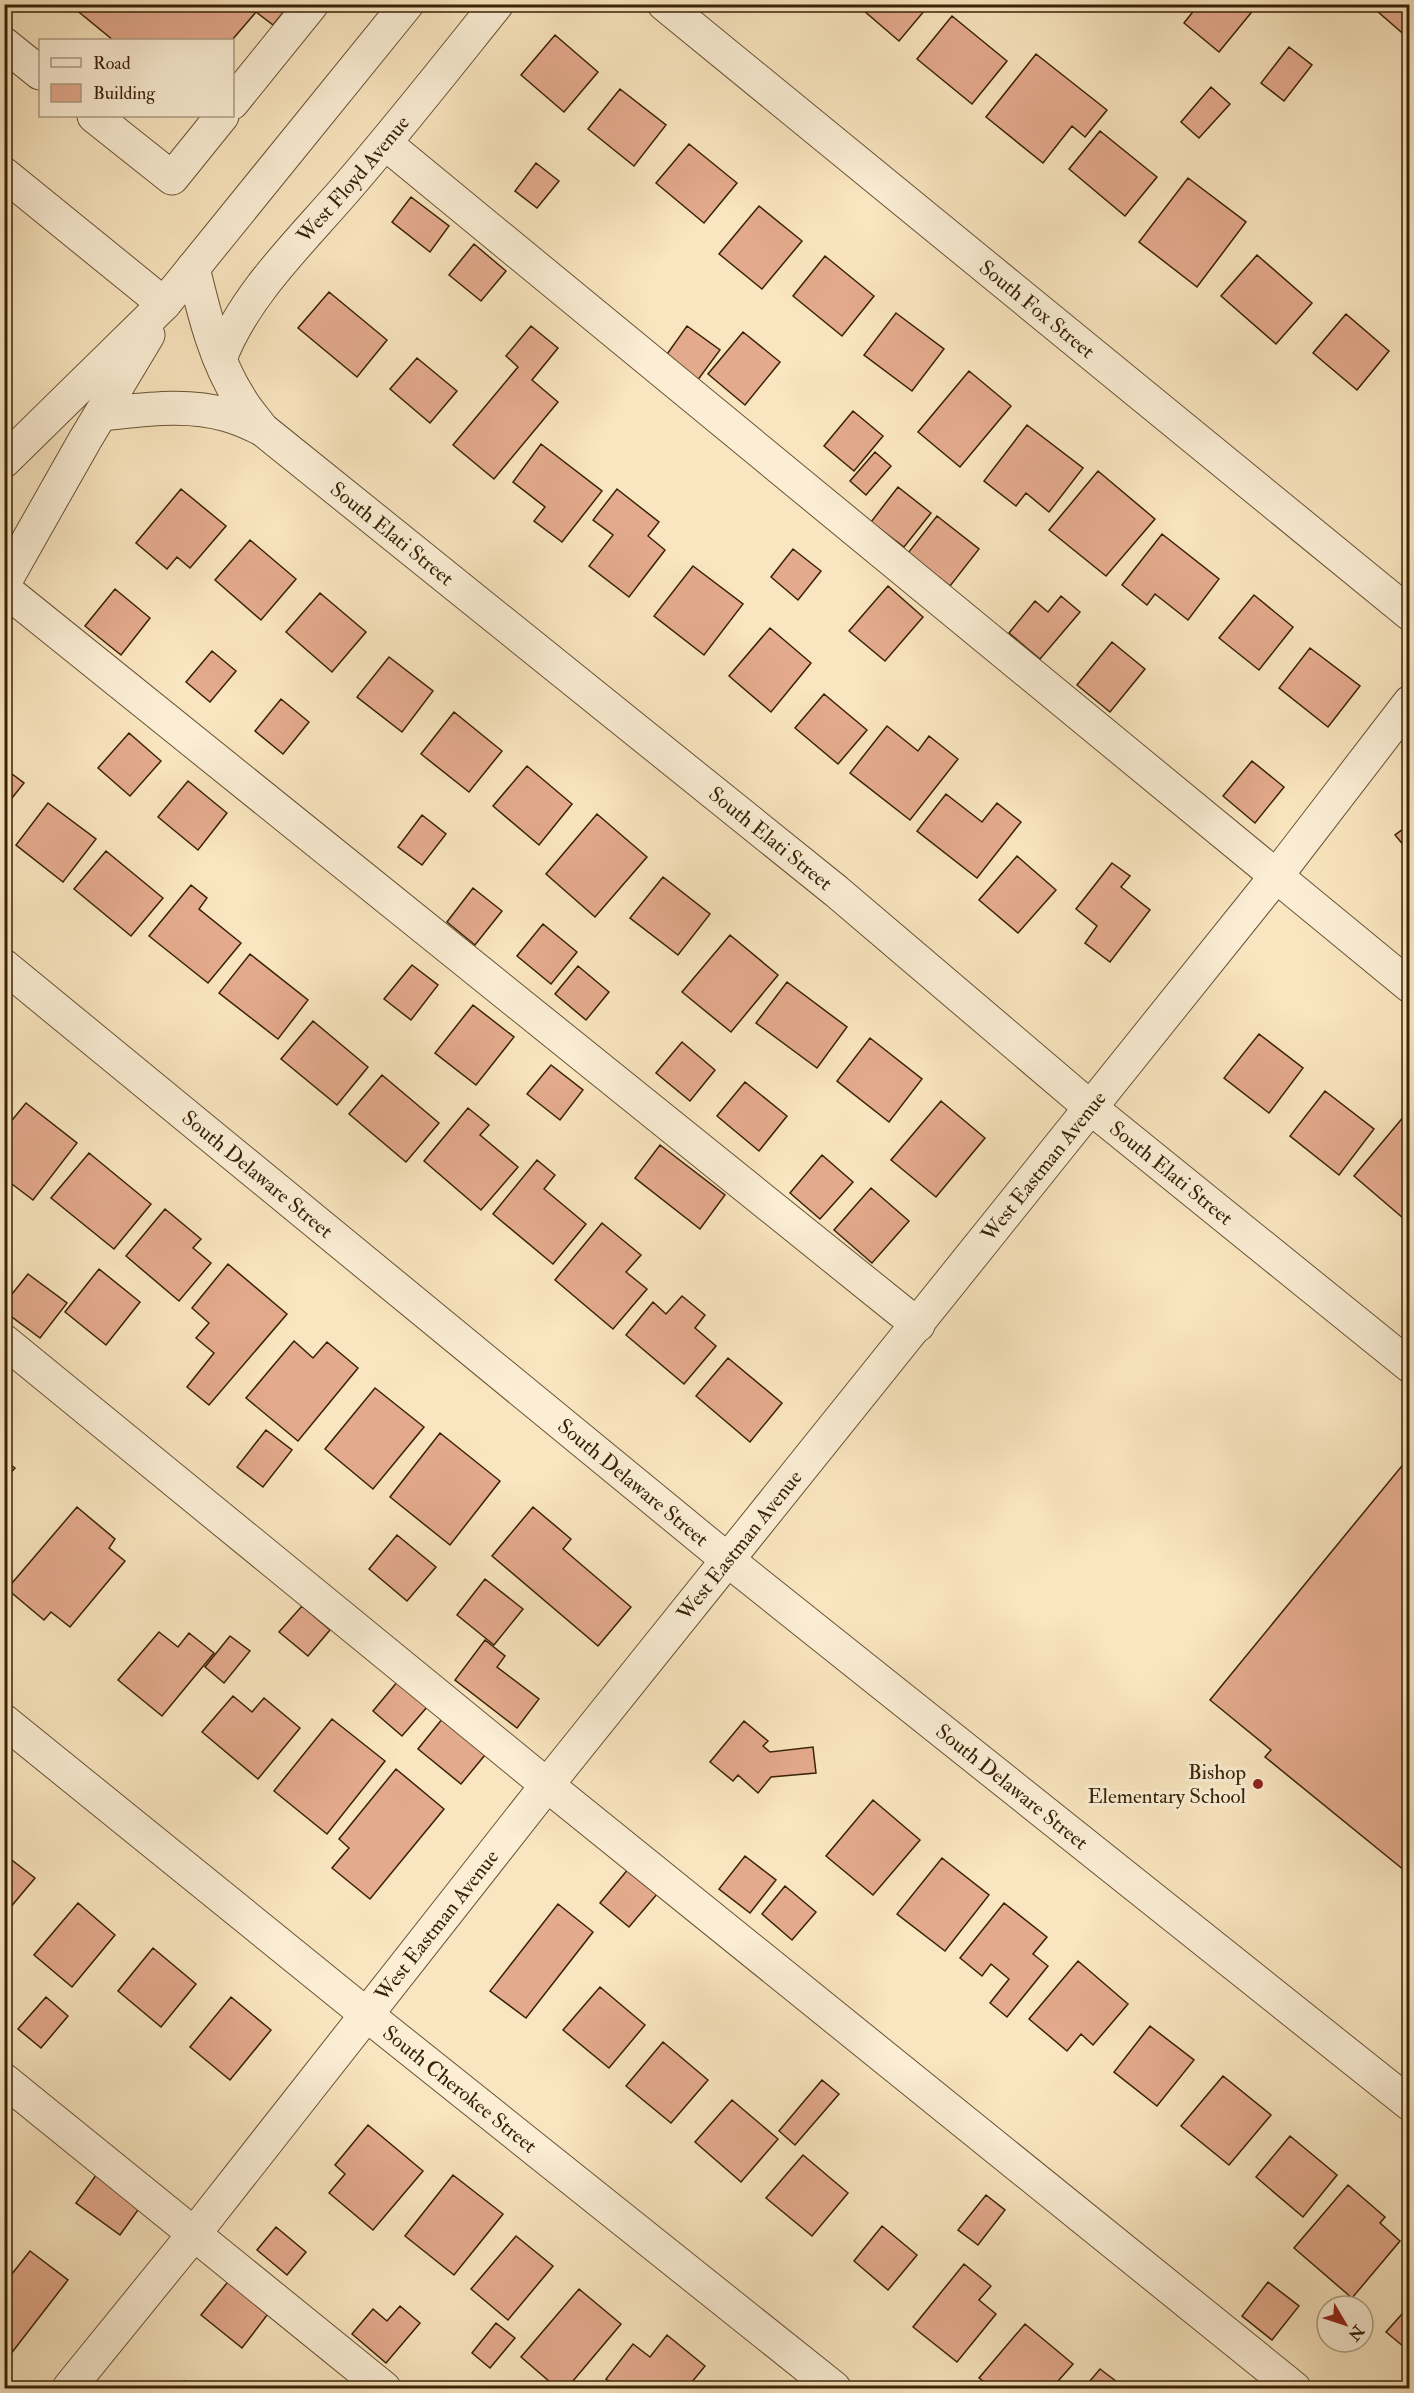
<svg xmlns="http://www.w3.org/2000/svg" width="1414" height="2393" font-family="'IM FELL Double Pica',serif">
<rect width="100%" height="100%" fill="#f9e5bf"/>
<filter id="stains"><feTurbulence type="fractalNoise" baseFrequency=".00333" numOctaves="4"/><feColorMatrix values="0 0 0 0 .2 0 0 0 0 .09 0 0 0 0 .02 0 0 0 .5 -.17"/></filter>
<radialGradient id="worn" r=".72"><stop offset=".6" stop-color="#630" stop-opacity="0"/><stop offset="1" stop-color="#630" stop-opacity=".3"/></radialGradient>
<path fill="#e4aa8d" stroke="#392206" stroke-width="1.5" d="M69 4H290L273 25 256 12 232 40H113Z
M856 4H930L899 41Z
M1199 4H1251L1255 8 1219 52 1184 23Z
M1369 4H1410V36L1408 38Z
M952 16 1007 61 972 104 917 59Z
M555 35 598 72 564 112 521 75Z
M1289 47 1312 65 1284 101 1261 83Z
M1036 54 1107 110 1085 137 1072 126 1043 163 986 117Z
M1211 87 1230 104 1199 138 1181 122Z
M620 89 666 125 634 166 588 129Z
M1100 131 1157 177 1125 216 1069 169Z
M689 144 737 183 704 223 656 183Z
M536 163 559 181 537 208 515 191Z
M1188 178 1246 222 1197 287 1139 242Z
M411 197 449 226 430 252 392 222Z
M759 206 802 241 762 289 719 254Z
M474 244 506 271 481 301 449 275Z
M1257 255 1312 303 1276 344 1221 296Z
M825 256 874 296 842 336 793 296Z
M1410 277V289L1404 284Z
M329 292 387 340 357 377 298 328Z
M896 313 944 349 912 391 864 355Z
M1346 314 1389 351 1357 390 1313 353Z
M531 326 558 348 532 380 558 402 494 479 453 445 518 367 506 356Z
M687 326 720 350 697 381 665 357Z
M743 332 780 362 745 405 708 374Z
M417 358 457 391 430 423 390 389Z
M969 371 1011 406 960 467 918 432Z
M853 411 883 436 854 471 824 446Z
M1027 425 1083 468 1049 512 1026 493 1016 506 984 481Z
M541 444 602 491 562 542 534 521 545 507 513 482Z
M875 452 891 466 866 495 850 481Z
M1098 471 1155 519 1106 576 1049 530Z
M898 487 931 513 904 547 871 522Z
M181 489 226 526 190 568 177 557 167 569 136 543Z
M617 489 659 522 648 536 665 550 629 597 589 566 613 535 593 520Z
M937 516 979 549 950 586 908 553Z
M1162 534 1219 579 1188 620 1155 594 1147 605 1122 585Z
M250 540 296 579 261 620 215 580Z
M793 549 821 571 798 600 771 577Z
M693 566 743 604 704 655 654 616Z
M888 586 923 617 885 661 849 631Z
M115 589 150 618 121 655 85 626Z
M320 593 366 632 332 672 286 632Z
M1254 595 1293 627 1259 670 1219 638Z
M1061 596 1080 612 1040 659 1009 633 1035 601 1048 612Z
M770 628 811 663 771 712 729 676Z
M1112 642 1145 669 1110 712 1077 685Z
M1310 648 1360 686 1328 727 1279 688Z
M212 651 236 671 210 702 186 682Z
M389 657 433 691 402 732 357 697Z
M824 694 867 730 838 764 795 728Z
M281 699 309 722 283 754 255 731Z
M454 712 502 751 469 792 421 754Z
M887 726 918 751 929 736 958 759 910 820 850 773Z
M129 733 161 761 130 796 98 768Z
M1252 761 1284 787 1255 823 1223 796Z
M527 766 572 804 539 845 493 806Z
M4 768 24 783 4 808Z
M188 781 227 813 198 850 158 817Z
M946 794 982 822 997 803 1021 822 977 878 917 831Z
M48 803 96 839 63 882 16 845Z
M597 814 647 857 595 917 546 874Z
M422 815 446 834 422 865 398 847Z
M1410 824V853L1395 835Z
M106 851 163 898 131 936 74 889Z
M1017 856 1056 890 1018 933 979 900Z
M1112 863 1130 876 1121 887 1150 910 1110 962 1085 943 1097 926 1076 909Z
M663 877 710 914 678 955 630 918Z
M191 885 207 898 199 909 241 943 208 983 149 936Z
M473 888 502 911 475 945 447 922Z
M543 924 577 952 551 984 517 956Z
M730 935 778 975 731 1032 682 992Z
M250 954 308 1000 278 1039 219 993Z
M412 965 438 985 411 1020 384 999Z
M578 966 609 992 586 1020 555 994Z
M787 982 847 1027 817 1068 756 1023Z
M473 1005 514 1037 476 1085 435 1053Z
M313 1021 368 1067 337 1105 281 1059Z
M1259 1034 1303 1068 1269 1113 1224 1078Z
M870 1038 922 1079 889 1122 837 1081Z
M682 1042 715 1070 690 1101 656 1073Z
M551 1065 583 1090 560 1120 527 1094Z
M382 1075 439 1123 406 1162 349 1114Z
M745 1082 787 1116 759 1151 717 1116Z
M1325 1091 1374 1129 1339 1175 1290 1136Z
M941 1101 985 1138 936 1197 891 1160Z
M26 1103 77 1143 33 1200 4 1178V1130Z
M468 1108 489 1125 480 1135 518 1167 481 1210 424 1161Z
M1410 1109V1211L1403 1218 1354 1176Z
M660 1145 725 1195 700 1229 635 1178Z
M89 1153 151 1204 114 1249 51 1198Z
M822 1155 853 1182 820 1219 790 1193Z
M537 1160 555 1175 544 1189 586 1224 553 1264 493 1214Z
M871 1188 909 1221 872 1263 834 1230Z
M165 1209 201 1239 193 1248 211 1263 179 1301 126 1256Z
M602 1223 641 1255 626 1272 647 1289 613 1329 555 1280Z
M228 1264 287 1314 209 1405 187 1387 214 1353 196 1338 209 1323 192 1308Z
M99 1269 140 1302 106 1345 65 1312Z
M28 1274 67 1303 40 1338 4 1311V1304Z
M682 1296 705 1315 695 1328 716 1346 684 1384 626 1335 653 1302 666 1314Z
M294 1341 313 1358 327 1342 358 1368 298 1441 246 1398Z
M728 1358 782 1403 750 1442 696 1396Z
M375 1388 424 1427 373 1489 325 1449Z
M266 1430 292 1450 263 1487 237 1467Z
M440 1433 500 1481 450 1545 390 1497Z
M1410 1456V1875L1265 1757 1271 1750 1210 1700Z
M4 1460 15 1468 4 1480Z
M77 1507 115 1539 109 1548 125 1561 70 1627 51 1612 44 1620 7 1589Z
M533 1507 571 1539 563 1549 631 1607 598 1646 492 1556Z
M397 1535 436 1567 407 1601 369 1569Z
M485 1579 523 1609 494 1645 457 1615Z
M302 1606 330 1630 308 1656 279 1632Z
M159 1632 178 1647 189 1633 214 1653 162 1716 118 1680Z
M230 1636 250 1651 224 1683 205 1667Z
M485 1640 505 1656 497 1667 539 1699 517 1728 455 1680Z
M398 1681 428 1706 402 1736 373 1711Z
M233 1696 252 1712 264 1698 300 1728 258 1779 202 1732Z
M447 1713 490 1749 461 1784 418 1749Z
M332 1719 385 1761 327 1834 274 1791Z
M744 1721 768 1741 763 1746 770 1752 813 1747 816 1773 771 1777 758 1793 738 1775 733 1781 710 1762Z
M396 1769 444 1809 370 1899 332 1868 349 1848 339 1839Z
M873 1800 920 1840 873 1895 826 1856Z
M4 1854 35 1878 4 1915Z
M745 1856 776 1880 750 1913 719 1889Z
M942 1858 989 1895 945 1951 897 1914Z
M634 1862 663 1887 629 1927 600 1903Z
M785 1886 816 1912 792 1940 762 1914Z
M78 1903 115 1935 72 1987 34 1955Z
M1004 1903 1047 1937 1033 1954 1048 1966 1007 2017 990 2003 1009 1979 991 1964 982 1976 960 1958Z
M558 1904 593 1932 526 2018 490 1991Z
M153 1948 196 1984 161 2027 118 1991Z
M1078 1961 1128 2004 1093 2045 1081 2034 1067 2051 1029 2019Z
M600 1987 645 2025 609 2068 563 2030Z
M46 1997 68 2016 41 2048 18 2029Z
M231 1997 271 2030 230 2080 190 2047Z
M1150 2026 1194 2060 1157 2106 1114 2072Z
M663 2042 708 2080 671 2123 626 2086Z
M1223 2076 1271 2115 1229 2165 1181 2126Z
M822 2080 839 2094 795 2145 779 2131Z
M732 2100 778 2139 741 2182 695 2142Z
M368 2125 423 2171 373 2230 329 2193 345 2174 335 2165Z
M1290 2136 1337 2175 1303 2217 1256 2177Z
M803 2155 848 2193 812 2236 766 2198Z
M99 2171 143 2203 120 2235 76 2203Z
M453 2175 503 2214 454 2275 405 2236Z
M1348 2185 1385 2217 1380 2223 1400 2241 1352 2298 1294 2248Z
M986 2195 1005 2210 978 2245 958 2230Z
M882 2226 917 2255 888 2290 854 2261Z
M276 2227 306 2252 287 2275 257 2250Z
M516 2236 553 2266 508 2320 471 2289Z
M30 2251 68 2280 10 2355 4 2351V2284Z
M964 2264 991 2286 979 2300 996 2314 957 2362 913 2327Z
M231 2278 271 2310 242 2348 201 2315Z
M1268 2282 1299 2306 1272 2340 1242 2316Z
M579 2289 621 2324 567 2388H557L521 2357Z
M1410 2305V2352L1386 2332Z
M400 2306 420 2323 386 2363 352 2334 373 2309 387 2321Z
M496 2323 515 2338 490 2368 472 2353Z
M1025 2324 1073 2364 1052 2388H992L979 2378Z
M667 2335 705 2366 687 2388H619L606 2379 633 2344 650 2357Z
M1100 2369 1125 2388H1084Z
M185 2381 193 2388H178Z"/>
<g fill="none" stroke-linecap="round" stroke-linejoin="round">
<g stroke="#695334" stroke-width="35">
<g id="minor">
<path id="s1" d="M664 4 1410 614"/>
<path d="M4 44 40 73"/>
<path d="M232 103 312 4"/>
<path d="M94 116 172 178 222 116"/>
<path d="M385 143 1410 986"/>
<path d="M4 174 164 304"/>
<path id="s2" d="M193 268C204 313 215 360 240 399 246 410 255 419 262 429L836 891 1091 1108 1410 1366"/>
<path id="s3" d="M220 359C244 294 305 237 350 184 400 126 448 65 497 4"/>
<path d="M101 414C143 410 186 403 227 415 239 418 251 424 262 429"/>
<path d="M4 461 164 304 407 4"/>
<path d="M4 583 85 440 148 335"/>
<path d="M4 589 918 1325"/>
<path id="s4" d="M4 966 729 1561 1410 2104"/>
<path d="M4 1341 547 1785 1294 2388"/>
<path id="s5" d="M4 1721 367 2015 834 2388"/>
<path d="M4 2080 384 2388"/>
<path id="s6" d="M69 2388 194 2234 547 1785 1277 875 1410 702"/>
</g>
</g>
<use href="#minor" stroke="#fbeed5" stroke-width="33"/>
</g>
<circle fill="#8f2418" stroke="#fbeed5" stroke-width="2" cx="1258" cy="1784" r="6"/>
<g text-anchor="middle" stroke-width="6" stroke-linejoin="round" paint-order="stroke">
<g font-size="21" fill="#392206" stroke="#fbeed5">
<text dy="7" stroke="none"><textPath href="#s3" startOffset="225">West Floyd Avenue</textPath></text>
<text dy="7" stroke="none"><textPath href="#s1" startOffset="482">South Fox Street</textPath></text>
<text dy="7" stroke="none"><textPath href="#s2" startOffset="344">South Elati Street</textPath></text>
<text dy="7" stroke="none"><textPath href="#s2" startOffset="830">South Elati Street</textPath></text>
<text dy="7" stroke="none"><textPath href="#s6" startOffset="1563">West Eastman Avenue</textPath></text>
<text dy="7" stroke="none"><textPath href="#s2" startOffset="1352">South Elati Street</textPath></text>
<text dy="7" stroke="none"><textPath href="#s4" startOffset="328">South Delaware Street</textPath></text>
<text dy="7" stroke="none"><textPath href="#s4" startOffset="814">South Delaware Street</textPath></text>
<text dy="7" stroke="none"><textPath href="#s6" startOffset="1077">West Eastman Avenue</textPath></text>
<text dy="7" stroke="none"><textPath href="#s4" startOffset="1300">South Delaware Street</textPath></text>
<text dy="7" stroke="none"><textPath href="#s6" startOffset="591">West Eastman Avenue</textPath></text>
<text dy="7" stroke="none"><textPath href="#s5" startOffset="586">South Cherokee Street</textPath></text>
</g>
<g font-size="21" fill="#392206" stroke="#fbeed5" text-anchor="end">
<text x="1246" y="1779">Bishop<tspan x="1246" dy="24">Elementary School</tspan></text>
</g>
</g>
<rect width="1414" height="2393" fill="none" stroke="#f9e5bf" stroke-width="24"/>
<rect x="6" y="6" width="1402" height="2381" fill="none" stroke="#392206" stroke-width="3"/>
<rect x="12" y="12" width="1390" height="2369" fill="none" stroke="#392206" stroke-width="1.5"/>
<rect x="39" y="39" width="195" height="78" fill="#fbeed5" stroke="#ad9c82" stroke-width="1.5"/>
<rect x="51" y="58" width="30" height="9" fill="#fbeed5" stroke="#ad9c82" stroke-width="1.5"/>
<text x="93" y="69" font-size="18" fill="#392206">Road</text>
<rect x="51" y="84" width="30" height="18" fill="#e4aa8d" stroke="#ad9c82" stroke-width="1.5"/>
<text x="93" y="99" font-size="18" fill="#392206">Building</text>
<g transform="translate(1345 2324) rotate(129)"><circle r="28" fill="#fbeed5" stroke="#ad9c82" stroke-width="1.5"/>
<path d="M0-4.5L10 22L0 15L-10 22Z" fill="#8f2418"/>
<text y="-9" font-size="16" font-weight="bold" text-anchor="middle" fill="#392206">N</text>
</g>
<rect width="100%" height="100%" filter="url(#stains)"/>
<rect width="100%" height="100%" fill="url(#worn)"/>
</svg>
